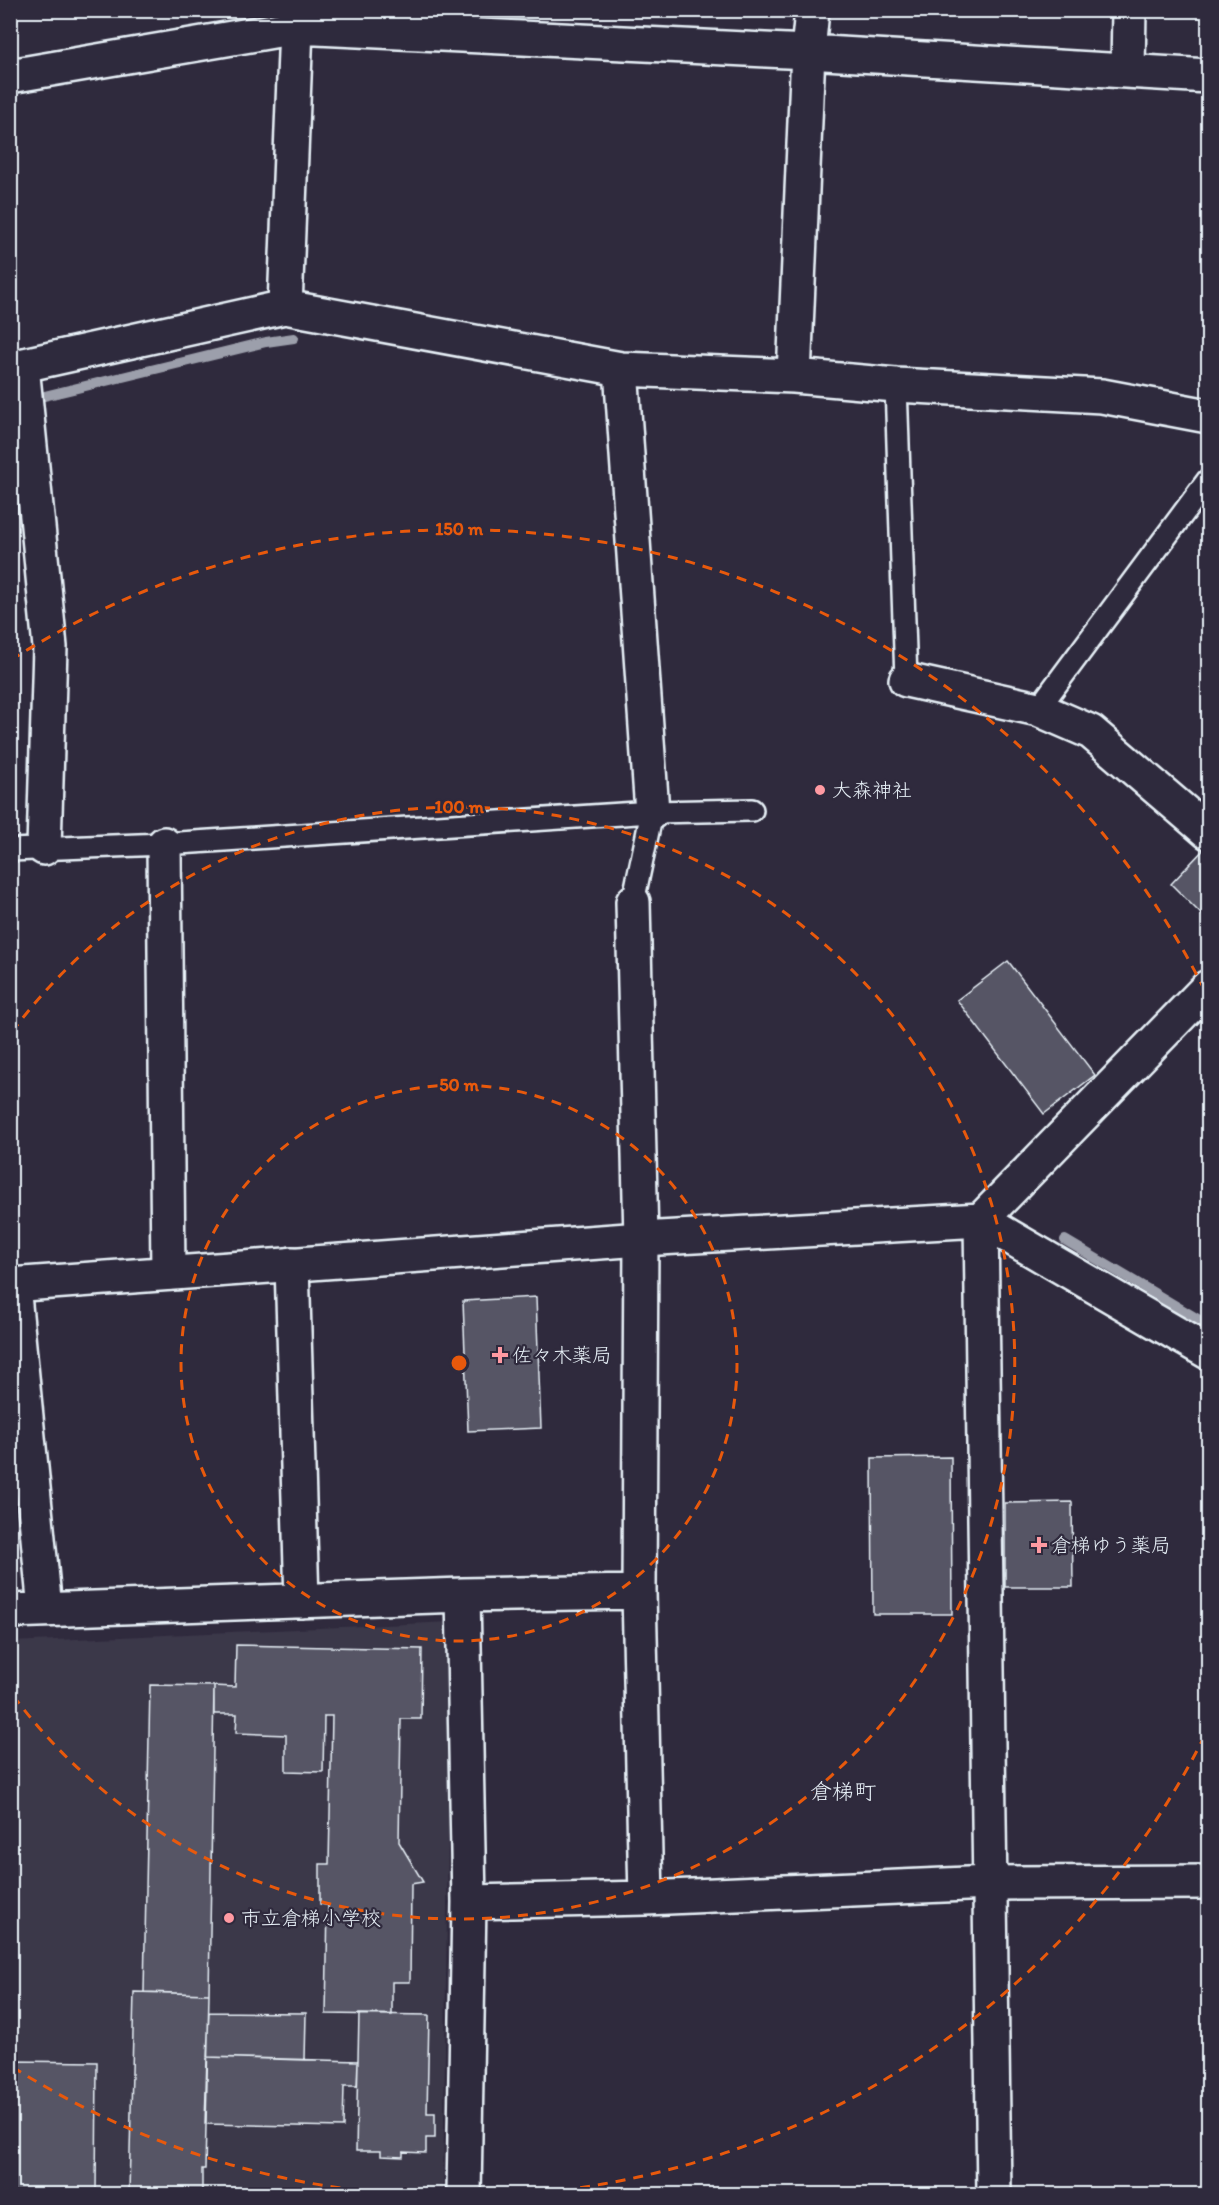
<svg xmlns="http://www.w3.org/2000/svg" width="1219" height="2205" font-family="Itim,'Klee One',sans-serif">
<rect width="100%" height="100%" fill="#2f2a3d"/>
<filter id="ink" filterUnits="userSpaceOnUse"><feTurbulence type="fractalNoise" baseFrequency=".0167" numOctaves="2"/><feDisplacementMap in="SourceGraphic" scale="12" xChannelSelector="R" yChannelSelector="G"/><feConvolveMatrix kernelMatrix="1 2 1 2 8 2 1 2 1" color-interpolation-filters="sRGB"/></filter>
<g filter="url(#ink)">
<path fill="#3b3749" d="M451 1622 443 2194H11L10 1642Z"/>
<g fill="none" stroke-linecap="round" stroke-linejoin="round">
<path stroke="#9c9fab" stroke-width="10" d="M28 400 266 342 294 338
M1065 1240 1208 1325"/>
</g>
<path fill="#575565" stroke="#e8f1f8" stroke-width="1.5" d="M1208 845V921L1171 884Z
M1008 961 1095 1075 1044 1114 957 1000Z
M536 1297 541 1428 468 1431 463 1301Z
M951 1457 952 1614H873L872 1458Z
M1072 1502 1073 1587H1005V1503Z
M236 1645 422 1649 421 1719H401L399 1842 423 1882 411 1884 410 1982H392V2015L326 2014 328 1905 320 1904V1864H329L332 1716H324L323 1772 286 1771V1735L236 1733 237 1714H214V1686L235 1687Z
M150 1685 214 1686 209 1994 144 1992Z
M134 1992 209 1994 205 2169H202V2194L129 2192Z
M209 2012 306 2013 305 2060 207 2057Z
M359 2014 429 2015 427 2113H435V2138H426V2153L403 2152V2157L381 2156V2151H356Z
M207 2057 358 2061 357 2086H344L343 2127 205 2124Z
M10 2061 97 2062 96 2194H10Z"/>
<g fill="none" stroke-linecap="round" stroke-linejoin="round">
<g stroke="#e8f1f8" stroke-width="26">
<path id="service" d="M896 385 906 680
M1038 709 1208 480
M10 850 164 844 652 812 752 810
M633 902 652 812"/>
</g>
<g stroke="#e8f1f8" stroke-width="38">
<path id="minor" d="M1128 70 1129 10
M10 76 296 27 808 52 1208 76
M285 307 296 27 294 10
M22 366 50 647 44 848
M10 368 285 307 621 369 794 376 896 385 1102 396 1208 416
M621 369 652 812
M794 376 808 52 812 10
M906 680 1038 709 1091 732 1208 832
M164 844 168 1273
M633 902 641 1239 639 1592 646 1898
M981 1220 1208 1352
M292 1264 302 1601
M13 1285 45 1609
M463 1595 469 1902 464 2194
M10 1611 463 1595 639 1592
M469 1902 646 1898 990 1883 1208 1882"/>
</g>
<g stroke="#e8f1f8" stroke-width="38">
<path id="tertiary" d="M981 1220 994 2194
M10 1285 641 1239 981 1220 1208 987"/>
</g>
<use href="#service" stroke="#2f2a3d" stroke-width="21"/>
<use href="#minor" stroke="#2f2a3d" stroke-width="33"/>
<use href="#tertiary" stroke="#2f2a3d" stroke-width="33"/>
</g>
</g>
<g fill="none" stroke="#e8590c" stroke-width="3" stroke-dasharray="10 8">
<circle cx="459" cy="1363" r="278"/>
<path d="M12 1032A556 556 0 1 1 12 1694"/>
<path d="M1205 1735A834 834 0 0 1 524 2194M394 2194A834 834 0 0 1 11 2066M11 660A834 834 0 0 1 1205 991"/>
</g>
<g fill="#ff9aa2" stroke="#2f2a3d" stroke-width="2">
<circle cx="820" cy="790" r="6"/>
<path d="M497 1346h6v6h6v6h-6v6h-6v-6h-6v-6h6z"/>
<path d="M1036 1536h6v6h6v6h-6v6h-6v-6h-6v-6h6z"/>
<circle cx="229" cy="1918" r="6"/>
</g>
<g text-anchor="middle" stroke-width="4.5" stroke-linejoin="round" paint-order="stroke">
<g font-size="20" fill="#e8f1f8" stroke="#2f2a3d" text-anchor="start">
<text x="832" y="797">大森神社</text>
<text x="512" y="1362">佐々木薬局</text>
<text x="1051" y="1552">倉梯ゆう薬局</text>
<text x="241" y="1925">市立倉梯小学校</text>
</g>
<g font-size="22" fill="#e8f1f8" stroke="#2f2a3d">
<text x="843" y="1799">倉梯町</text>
</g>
</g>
<circle cx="459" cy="1363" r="9" fill="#e8590c" stroke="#2f2a3d" stroke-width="3"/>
<g font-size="18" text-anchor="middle" font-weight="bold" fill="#e8590c" stroke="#2f2a3d" stroke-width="4.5" stroke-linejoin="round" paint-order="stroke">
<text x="459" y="535">150 m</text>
<text x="459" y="813">100 m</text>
<text x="459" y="1091">50 m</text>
</g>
<rect width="1219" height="2205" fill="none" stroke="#2f2a3d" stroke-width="36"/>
<rect x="18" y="18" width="1183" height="2169" fill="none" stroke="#e8f1f8" stroke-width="2" filter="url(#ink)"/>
</svg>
